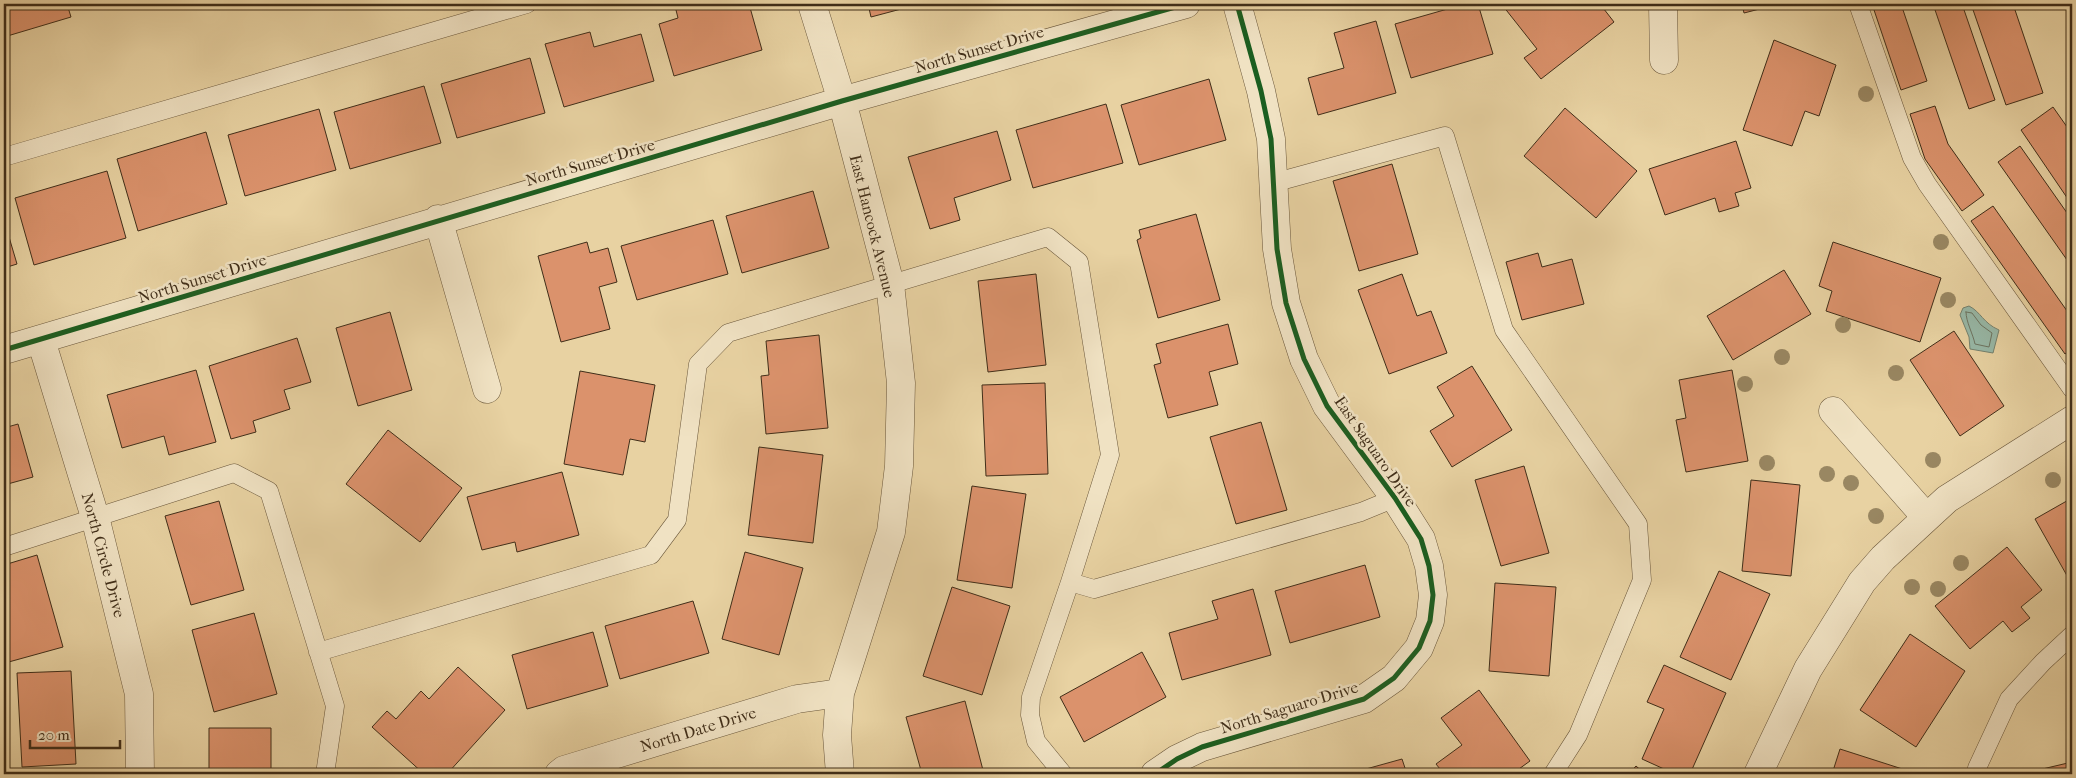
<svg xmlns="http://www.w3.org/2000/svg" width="2076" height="778" font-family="'IM FELL French Canon',serif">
<rect width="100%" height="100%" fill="#e8d2a2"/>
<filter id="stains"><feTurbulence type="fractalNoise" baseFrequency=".004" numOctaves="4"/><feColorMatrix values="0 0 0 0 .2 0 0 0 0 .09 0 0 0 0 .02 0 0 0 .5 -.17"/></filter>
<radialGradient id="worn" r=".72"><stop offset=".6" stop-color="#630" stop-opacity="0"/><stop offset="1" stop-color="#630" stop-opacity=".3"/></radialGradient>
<path fill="#97b8a7" stroke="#74816e" d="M1969 306C1981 312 1983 323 1999 330L1993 353 1970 349 1969 337 1960 315 1963 308Z"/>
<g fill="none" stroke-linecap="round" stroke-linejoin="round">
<path stroke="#6c7360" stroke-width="1" d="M1966 312 1972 313 1981 325 1992 333 1989 347 1975 344C1973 334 1966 322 1966 312Z"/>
</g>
<path fill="#db926c" stroke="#402e19" d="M4 4H67L71 17 4 37Z
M682 4H749L762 50 674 76 659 24 678 18 675 6Z
M868 4H920L871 17Z
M1465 4H1478L1493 54 1411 78 1395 24Z
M1507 4H1600L1614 22 1541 79 1524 58 1537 49 1503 6Z
M1742 4H1779L1744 13Z
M1872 4H1901L1927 81 1901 90Z
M1933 4H1962L1995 100 1969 109Z
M1971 4H2013L2043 93 2006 105Z
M1376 21 1396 93 1318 115 1308 78 1344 68 1334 33Z
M590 32 594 47 641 34 654 81 564 107 545 44Z
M1774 40 1836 65 1819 116 1805 111 1792 146 1743 130Z
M530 58 545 113 457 138 441 84Z
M1209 79 1226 140 1139 165 1121 105Z
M424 86 441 143 350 169 334 112Z
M1106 104 1123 163 1033 188 1016 130Z
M1935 106 1948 144 1984 195 1962 211 1925 159 1910 114Z
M2053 107 2072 134V205L2021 130Z
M1565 108 1637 171 1596 218 1524 156Z
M319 109 336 170 245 196 228 135Z
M997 131 1011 180 954 198 960 220 930 229 908 157Z
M206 132 227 204 138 231 117 159Z
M1736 141 1751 188 1735 193 1739 206 1719 212 1715 198 1665 215 1649 169Z
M2020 146 2072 220V267L1998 162Z
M1392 164 1418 254 1359 271 1333 181Z
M107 171 126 238 34 265 15 198Z
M813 191 829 248 742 273 726 216Z
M1993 206 2072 318V349L2065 354 1971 221Z
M1196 214 1220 300 1158 318 1137 240 1141 238 1139 230Z
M4 220 17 264 4 268Z
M713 220 728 274 637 300 621 246Z
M587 242 590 253 608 248 617 282 599 287 610 329 561 342 538 256Z
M1833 242 1941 278 1920 342 1826 311 1832 291 1819 286Z
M1538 253 1542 267 1572 259 1584 304 1522 320 1506 262Z
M1784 270 1811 314 1733 360 1707 316Z
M1036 274 1046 365 988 372 978 281Z
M1402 274 1417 316 1431 311 1447 353 1389 374 1358 290Z
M390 312 412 390 358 406 336 328Z
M1228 324 1238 364 1209 372 1218 405 1168 418 1154 365 1161 363 1156 344Z
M1954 331 2004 406 1960 436 1910 360Z
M819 335 828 428 766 434 761 376 769 375 766 341Z
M297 338 311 382 284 390 290 409 253 421 256 432 231 439 209 366Z
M1472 366 1512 430 1452 467 1430 431 1454 416 1437 387Z
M196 370 216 442 169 455 164 436 122 448 107 395Z
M1732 370 1748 461 1686 472 1676 420 1686 418 1679 380Z
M580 371 655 385 645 442 630 439 623 475 564 464Z
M1045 383 1048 474 986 476 982 385Z
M1261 422 1287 510 1236 524 1210 437Z
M18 424 33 477 4 485V428Z
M388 430 462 488 420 542 346 484Z
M759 447 823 455 813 543 748 535Z
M1524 466 1549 553 1501 566 1475 480Z
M562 472 579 535 517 552 515 542 482 550 467 497Z
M1751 480 1800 485 1791 576 1742 571Z
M972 486 1026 494 1012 588 957 580Z
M2072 498V580L2070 581 2035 519Z
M219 501 244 590 191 605 165 516Z
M2007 547 2042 590 2021 607 2030 618 2012 632 2003 621 1970 649 1935 606Z
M745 552 803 568 779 655 722 639Z
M37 555 63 647 5 663 4 565Z
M1365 565 1380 617 1290 643 1275 591Z
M1719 571 1770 594 1731 680 1680 657Z
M1495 583 1556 587 1549 676 1489 671Z
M952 587 1010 606 982 695 923 676Z
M1253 589 1271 655 1182 680 1169 633 1218 619 1212 601Z
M693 601 709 653 620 679 605 626Z
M254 613 277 694 214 712 192 630Z
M593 632 608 686 527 709 512 655Z
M1910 634 1965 671 1916 747 1860 710Z
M1142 652 1166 697 1084 742 1060 697Z
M1664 665 1726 693 1690 774H1675L1642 759 1664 709 1647 702Z
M458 667 505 710 447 774H424L372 727 387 711 396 719 421 691 429 699Z
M71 671 76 764 22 767 17 673Z
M1479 690 1530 761 1512 774H1444L1436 764 1462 745 1441 718Z
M965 701 984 774H922L906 717Z
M209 728H271V774H209Z
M1840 749 1918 774H1832Z
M1402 759 1407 774H1348Z
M2072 762V774H2035L2034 771Z
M1636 766 1645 774H1629Z
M787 770 789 774H771Z"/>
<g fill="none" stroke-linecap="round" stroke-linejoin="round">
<g stroke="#6a573b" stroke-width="19">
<path id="lane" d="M1858 4 1912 158 1927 184 2072 389
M4 157 527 4
M1273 183 1445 136 1504 330 1638 524 1642 580 1578 735 1553 774
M4 547 234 473 269 491 335 706 325 774
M1070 582 1094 589 1361 512 1395 498
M318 652 651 555 677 520 698 364 728 333 1048 237 1079 262 1110 455 1070 582 1031 697 1030 715 1036 741 1063 774
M1976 774 1977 768 2009 699 2043 662 2072 635"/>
</g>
<g stroke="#6a573b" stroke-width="29">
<path id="street" d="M812 4 842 101 890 284 901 383 899 466 891 532 840 693 837 735 840 774
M1663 4 1664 60
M438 219 487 389
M41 340 95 517 139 694 140 774
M4 350 842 101 1186 4
M1833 411 1926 517
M559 774 564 770 797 699 840 693
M1155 774 1177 759 1202 747 1364 699 1394 678 1419 648 1430 621 1433 595 1429 566 1421 539 1395 498 1327 406 1304 359 1286 303 1277 249 1271 139 1261 91 1237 4
M1758 774 1808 669 1862 582 1883 558 1947 499 2072 420"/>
</g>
<use href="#lane" stroke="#f0e2c3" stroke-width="18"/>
<use href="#street" stroke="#f0e2c3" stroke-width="28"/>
<g stroke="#f0e2c3" stroke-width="8">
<path id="cycleway" d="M4 350 842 101 1186 4
M1155 774 1177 759 1202 747 1364 699 1394 678 1419 648 1430 621 1433 595 1429 566 1421 539 1395 498 1327 406 1304 359 1286 303 1277 249 1271 139 1261 91 1237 4"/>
</g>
<use href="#cycleway" stroke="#1b5e20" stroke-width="5"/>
</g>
<g fill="#998762">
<circle cx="1866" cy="94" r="8"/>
<circle cx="1941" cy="242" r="8"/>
<circle cx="1948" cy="300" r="8"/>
<circle cx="1843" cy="325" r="8"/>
<circle cx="1782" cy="357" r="8"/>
<circle cx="1896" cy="373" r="8"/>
<circle cx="1745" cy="384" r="8"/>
<circle cx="1933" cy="460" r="8"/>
<circle cx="1767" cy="463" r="8"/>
<circle cx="1827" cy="474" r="8"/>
<circle cx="2053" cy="480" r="8"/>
<circle cx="1851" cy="483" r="8"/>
<circle cx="1876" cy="516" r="8"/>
<circle cx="1961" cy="563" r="8"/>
<circle cx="1912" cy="587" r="8"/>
<circle cx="1938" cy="589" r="8"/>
</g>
<g text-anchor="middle" stroke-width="5" stroke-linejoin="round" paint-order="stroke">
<g font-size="16" fill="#402e19" stroke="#f0e2c3">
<text transform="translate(979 49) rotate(-16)" y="6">North Sunset Drive</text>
<text transform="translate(590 162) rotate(-16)" y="6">North Sunset Drive</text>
<text transform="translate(873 226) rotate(76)" y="6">East Hancock Avenue</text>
<text transform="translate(202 278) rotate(-17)" y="6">North Sunset Drive</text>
<text transform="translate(1376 451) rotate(55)" y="6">East Saguaro Drive</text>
<text transform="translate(104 555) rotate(75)" y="6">North Circle Drive</text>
<text transform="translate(1289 707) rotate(-17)" y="6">North Saguaro Drive</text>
<text transform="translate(698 729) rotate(-17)" y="6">North Date Drive</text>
</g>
</g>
<rect width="2076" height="778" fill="none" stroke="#e8d2a2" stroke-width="20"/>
<rect x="5" y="5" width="2066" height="768" fill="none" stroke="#402e19" stroke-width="2.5"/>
<rect x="10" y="10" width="2056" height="758" fill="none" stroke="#402e19"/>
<path d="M30 740v8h90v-8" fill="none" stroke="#402e19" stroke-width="2.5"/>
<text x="38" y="740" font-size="15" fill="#402e19" stroke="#f0e2c3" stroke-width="4" paint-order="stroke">20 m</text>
<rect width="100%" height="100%" filter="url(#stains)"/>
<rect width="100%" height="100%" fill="url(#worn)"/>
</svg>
